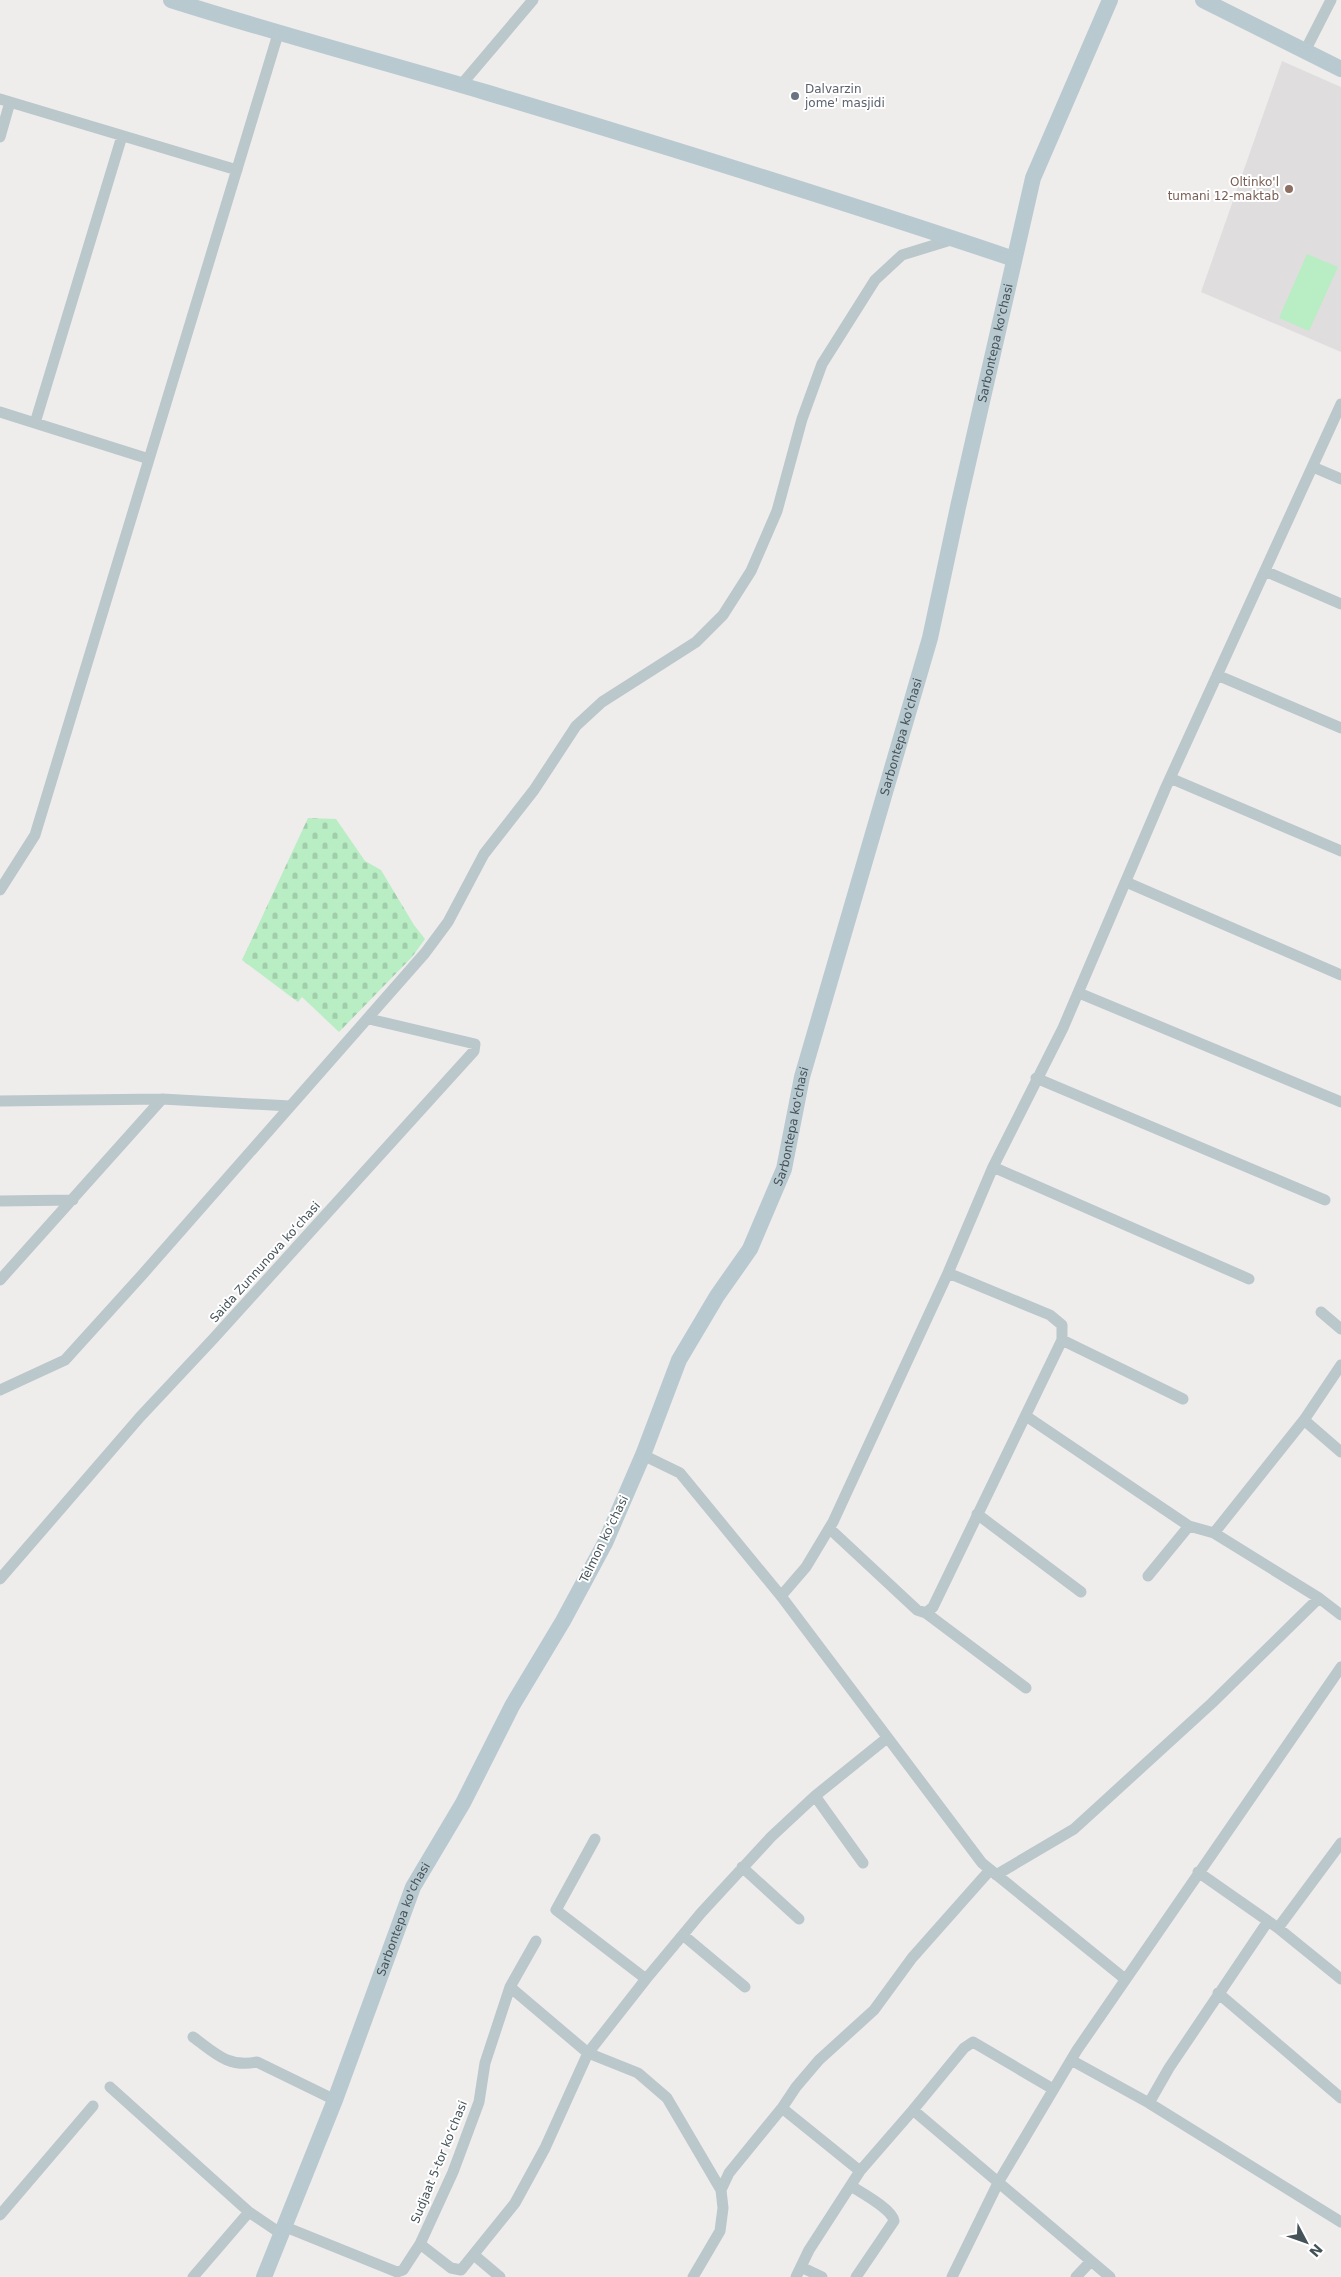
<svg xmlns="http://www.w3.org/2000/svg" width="1341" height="2277" font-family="'DejaVu Sans',sans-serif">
<defs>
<pattern id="cemetery-stones" width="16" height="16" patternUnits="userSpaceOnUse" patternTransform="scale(1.25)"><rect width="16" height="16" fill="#b9edc3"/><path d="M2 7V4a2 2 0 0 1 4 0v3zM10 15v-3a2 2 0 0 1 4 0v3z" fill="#a0cdaa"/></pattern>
</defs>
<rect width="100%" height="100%" fill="#efecec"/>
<path fill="#e0ddde" d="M1282 61 1341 87V352L1201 292Z"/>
<path fill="url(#cemetery-stones)" d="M308 818 336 819 365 861 381 870 414 925 425 939 412 957 339 1032 302 997 298 1002 242 960Z"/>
<path fill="#b9edc3" d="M1307 254 1338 267 1309 331 1279 318Z"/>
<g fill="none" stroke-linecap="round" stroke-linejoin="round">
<path stroke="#bac7cb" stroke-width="11" d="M1305 51 1331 0
M461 85 533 0
M0 99 237 170
M0 137 10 102
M0 412 149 459
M35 423 122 136
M1313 467 1341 479
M1265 571 1341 604
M1217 675 1341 728
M1170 778 1341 851
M1126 882 1341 975
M0 890 35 835 278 34
M1079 993 1341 1102
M1036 1078 1325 1200
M0 1101 162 1099 290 1106
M993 1167 1249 1279
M0 1201 73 1200
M0 1280 162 1099
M1321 1312 1341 1329
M1062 1340 1183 1399
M0 1390 65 1360 142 1275 425 953 448 922 484 854 534 790 576 726 602 702 696 642 723 615 751 571 777 511 802 419 822 364 875 280 902 255 954 239
M1026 1416 1189 1526 1214 1533 1319 1598 1341 1615
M1304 1420 1341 1452
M643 1455 680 1473 781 1596 982 1863 1125 1979
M977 1514 1081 1592
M830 1529 917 1610 926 1613 933 1607 1062 1340V1325L1050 1315 948 1273
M1214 1533 1304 1420 1341 1365
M1148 1576 1189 1526
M0 1579 140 1417 214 1338 474 1051 475 1044 369 1019
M781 1596 806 1567 833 1522 948 1273 993 1167 1063 1028 1166 787 1341 404
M926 1613 1026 1688
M815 1796 863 1863
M595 1839 556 1910 646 1979
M742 1867 799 1919
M1198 1872 1278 1928 1341 1979
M996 1875 1074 1829 1212 1703 1319 1598
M1278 1928 1341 1843
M683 1935 745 1987
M510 1987 588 2053 638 2073 667 2098 721 2190
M1218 1993 1341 2098
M193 2037C215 2053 228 2068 257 2062L335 2100
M1071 2060 1149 2103 1341 2222
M110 2087 249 2212 283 2235
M1149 2103 1169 2068 1268 1921
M782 2108 860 2171 913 2110 1110 2277
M913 2110 964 2048 973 2042 1053 2089
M851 2186C862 2193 892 2209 894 2221L856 2277
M0 2215 93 2106
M283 2226 397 2272 403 2270 420 2244 453 2172 479 2102 485 2063 510 1987 536 1941
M420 2244 451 2268 461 2270 515 2203 545 2148 588 2053 646 1979 701 1913 771 1837 815 1796 887 1738
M474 2255 500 2277
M801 2267 822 2277
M193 2277 249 2212
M693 2277 720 2231 723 2208 721 2190 729 2173 782 2108 796 2087 819 2060 874 2010 912 1958 990 1870
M796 2277 809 2250 860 2171
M952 2277 999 2181 1077 2050 1341 1667
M1076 2277 1091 2261"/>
<g stroke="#b9c9d0" stroke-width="16">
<path d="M171 0C275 33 380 61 485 92 662 145 839 200 1014 259"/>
<path d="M1203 0 1341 69"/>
<path id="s1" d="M264 2277 335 2100 413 1887 463 1803 512 1706 563 1621 605 1543 643 1455 679 1360 717 1296 750 1249 784 1169 802 1077 930 638 958 507 1033 178 1110 0"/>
</g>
</g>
<circle fill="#6b7280" stroke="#fff" stroke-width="2" cx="795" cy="96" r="5"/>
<circle fill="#8d6e63" stroke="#fff" stroke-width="2" cx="1289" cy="189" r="5"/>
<g text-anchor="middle" stroke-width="4" stroke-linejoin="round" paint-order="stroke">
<g font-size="12" fill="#5b616d" stroke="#fff" text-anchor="start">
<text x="805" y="93">Dalvarzin<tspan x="805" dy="14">jome' masjidi</tspan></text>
</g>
<g font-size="12" fill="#785e54" stroke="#fff" text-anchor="end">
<text x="1279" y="186">Oltinko'l<tspan x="1279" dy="14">tumani 12-maktab</tspan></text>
</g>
<g font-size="12" fill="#455359" stroke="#fff">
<text dy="4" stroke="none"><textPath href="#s1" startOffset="2081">Sarbontepa ko'chasi</textPath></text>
<text dy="4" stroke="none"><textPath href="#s1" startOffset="1676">Sarbontepa ko'chasi</textPath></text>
<text dy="4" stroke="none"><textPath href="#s1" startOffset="1271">Sarbontepa ko'chasi</textPath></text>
<text transform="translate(265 1262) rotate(-48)" y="4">Saida Zunnunova koʻchasi</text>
<text transform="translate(604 1539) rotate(-64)" y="4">Telmon koʻchasi</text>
<text dy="4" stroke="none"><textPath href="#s1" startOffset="384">Sarbontepa ko'chasi</textPath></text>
<text transform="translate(439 2162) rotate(-68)" y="4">Sudjaat 5-tor koʻchasi</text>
</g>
</g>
<g transform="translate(1306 2242) rotate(131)" stroke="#ffffff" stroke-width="4" paint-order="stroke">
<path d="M0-4L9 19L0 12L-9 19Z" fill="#455359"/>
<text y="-8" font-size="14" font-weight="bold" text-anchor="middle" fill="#455359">N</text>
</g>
</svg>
